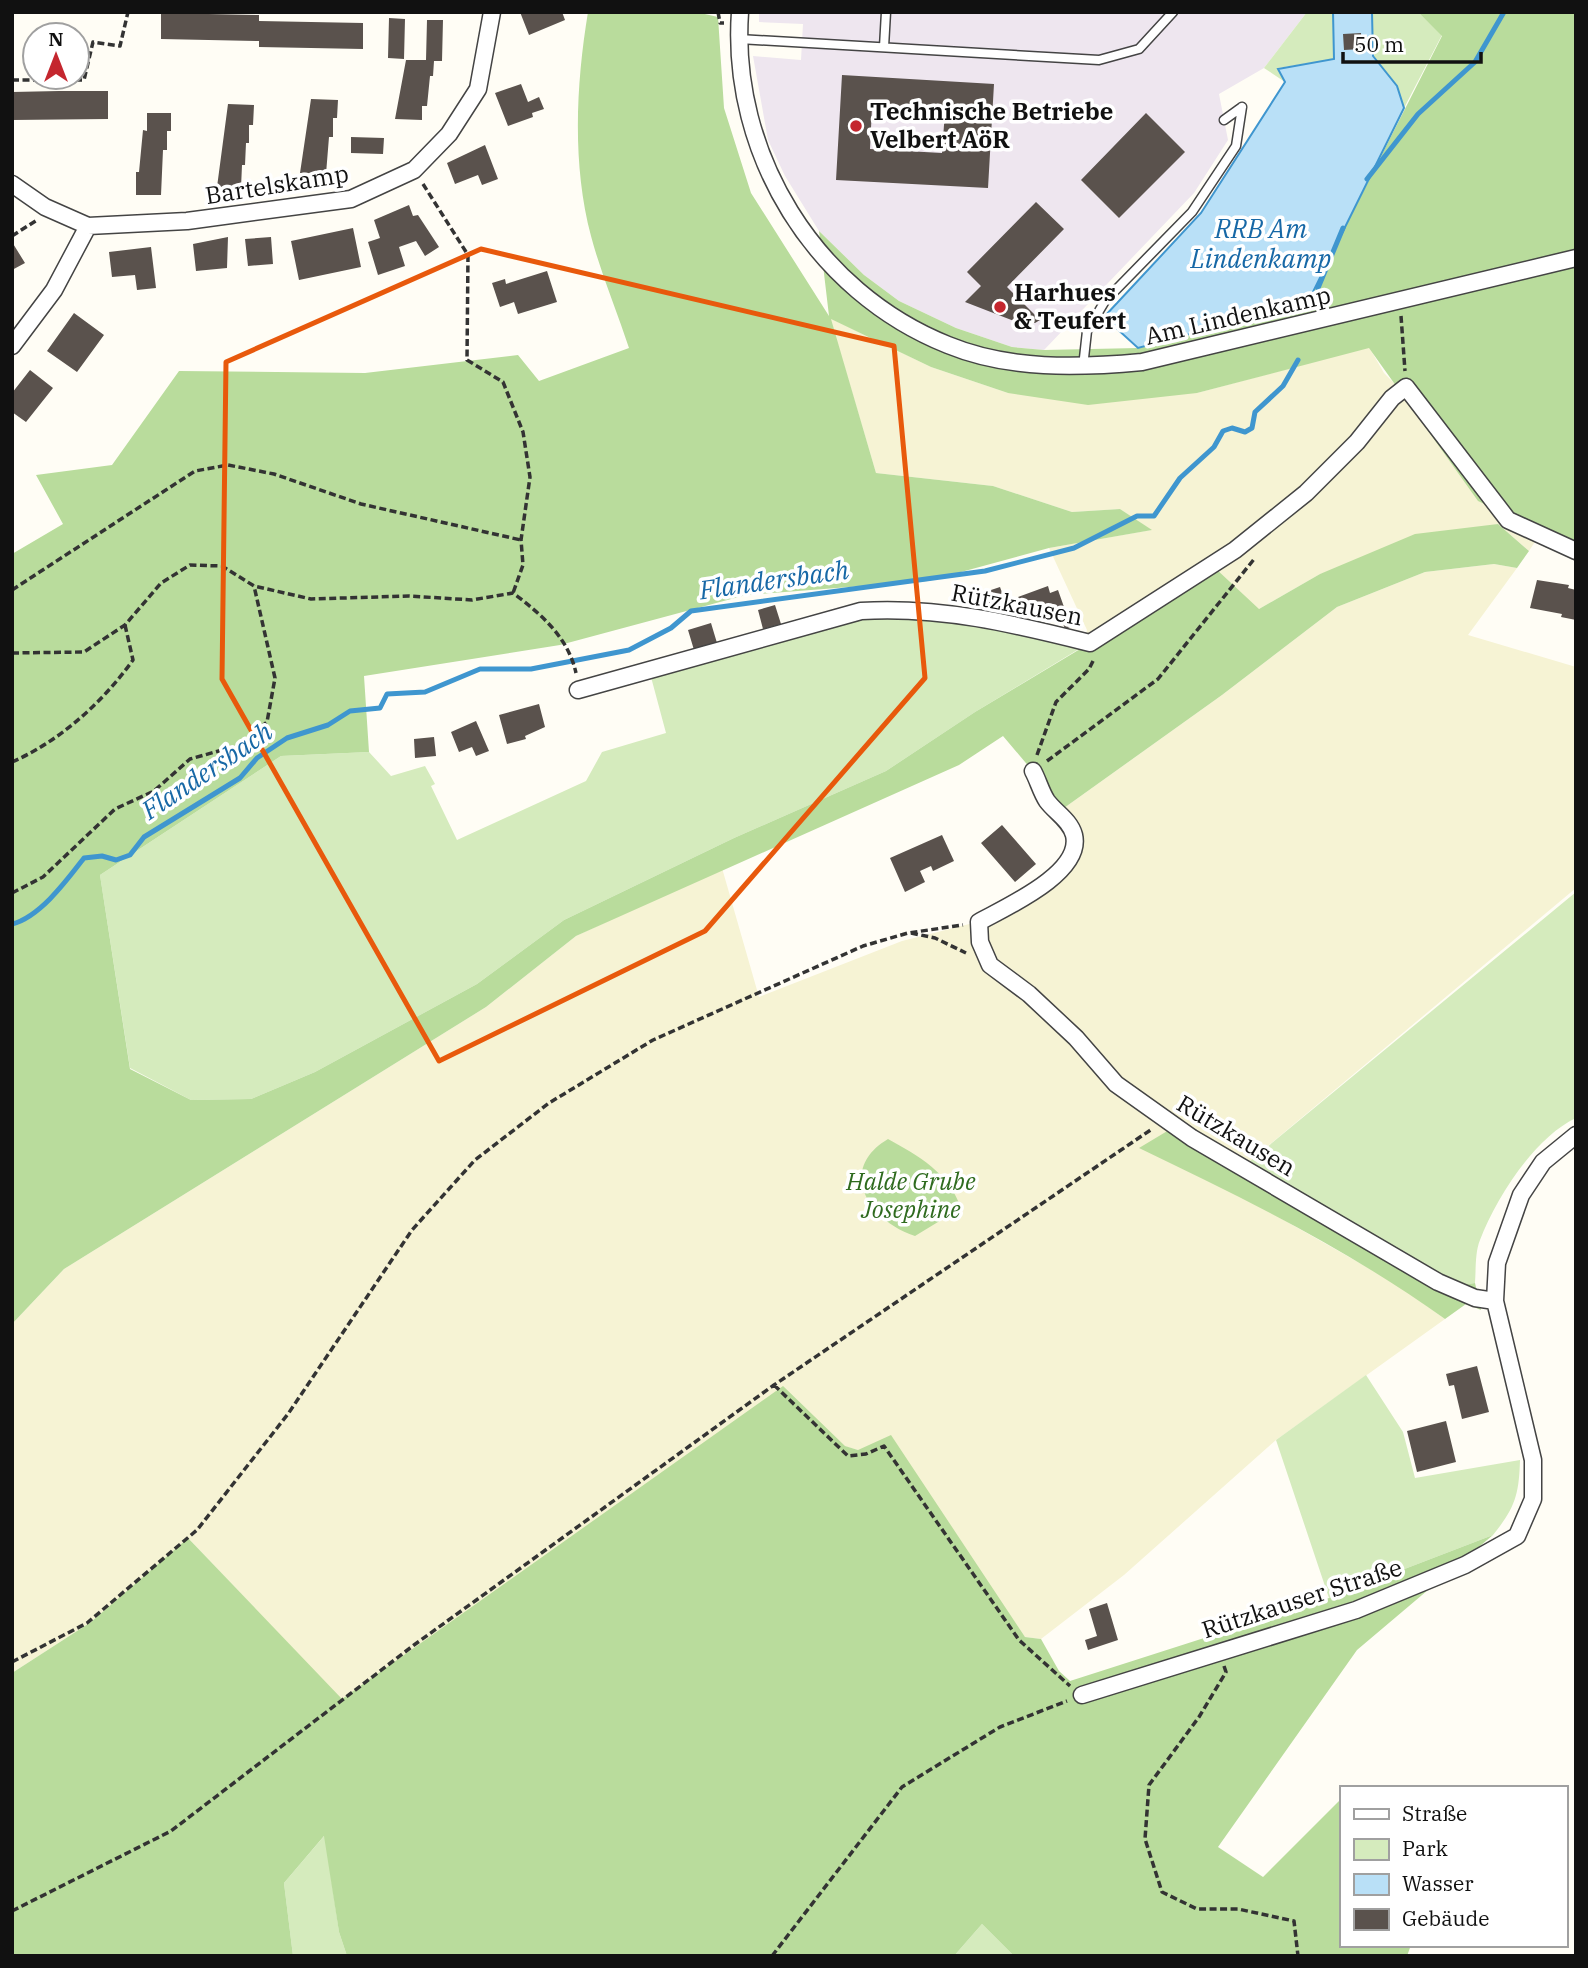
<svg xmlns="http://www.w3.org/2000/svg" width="1588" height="1968" font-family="'IBM Plex Serif',serif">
<rect width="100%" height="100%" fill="#fffdf5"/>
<path fill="#eee6ef" d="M759 12H1307L1264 68 1219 94 1228 140 1194 193 1044 350 1012 347 956 328 899 301 864 275 819 231 785 176 768 140 753 56 801 60 803 24 759 22Z"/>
<path fill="#f6f3d4" d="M830 318 931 367 1008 393H1197L1369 347 1384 373 1542 531 1529 551 1498 524 1320 574 1259 609 1084 646 1087 630 1049 548 1151 530 1120 509 1072 512 993 486 876 473Z
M1494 564 1517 568 1468 635 1576 667V888L1244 1166 1259 1206 1395 1283 1445 1319 1276 1440 1124 1575 1041 1639 1025 1637 858 1450 844 1446 783 1387 342 1700 188 1538 91 1622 12 1673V1324L64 1269 486 1007 576 936 722 868 759 997 902 941 1001 916 1050 887 1077 862 1082 828 1064 808 1222 695 1337 607 1425 572Z"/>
<path fill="#d5ebbd" d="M1307 12H1333L1334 59 1278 68 1285 82 1264 68Z
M1365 12H1418L1442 35 1404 108 1397 86 1373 56 1372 13Z
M875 614 983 624 1084 646 975 712 886 771 734 838 564 920 477 984 315 1072 251 1099 191 1100 130 1068 100 875 281 756 369 752 391 776 425 766 435 784 431 786 457 840 586 781 602 752 666 733 651 677Z
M1576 892V1118C1535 1137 1496 1198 1480 1240 1475 1252 1476 1269 1475 1283L1461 1285 1244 1166Z
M1366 1375 1403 1432 1415 1478 1520 1460C1519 1495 1515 1508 1493 1535L1329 1598 1276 1440Z
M325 1835 339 1932 347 1956H293L284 1883Z
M982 1924 1014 1956H954Z"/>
<path fill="#b9dc9c" d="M588 12H696L718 17 724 108 751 193 829 316 819 231 864 275 899 301 956 328 1012 347 1044 350 1138 348 1307 302 1442 36 1418 12H1576V541L1542 531 1478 501 1369 348 1197 393 1088 405 1008 393 931 367 831 319 876 473 993 486 1072 512 1120 509 1152 530 1049 548 928 581 746 595 560 645 364 676 369 752 281 756 100 875 130 1069 191 1100 251 1099 315 1072 477 984 564 920 734 838 886 771 975 712 1215 568 1259 609 1320 574 1415 534 1498 524 1529 551 1517 568 1494 564 1425 572 1337 607 1222 695 1064 808 1003 736 959 765 576 936 486 1007 64 1269 12 1324V554L63 524 36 475 112 465 179 371 365 373 518 355 539 381 629 348C617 311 601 274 591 236 572 164 576 85 588 12Z
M1174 1127 1461 1285 1475 1283 1481 1310 1466 1304 1445 1319C1349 1250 1245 1199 1139 1148Z
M888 1139C919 1156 949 1173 961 1208L915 1236C869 1221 836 1170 888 1139Z
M783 1386 845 1446 858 1450 891 1435 1025 1637 1041 1639 1059 1671 1070 1681 1329 1598 1493 1535 1357 1650 1218 1847 1263 1877 1341 1799V1945H1411L1407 1956H1014L982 1924 954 1956H347L339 1932 324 1836 284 1883 293 1956H12V1673L91 1622 188 1538 342 1699Z"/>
<path fill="#b9e0f7" stroke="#3f96cf" stroke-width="2" d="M1333 12 1372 13 1373 56 1397 86 1404 108 1308 302 1138 348 1104 317 1201 213 1285 82 1278 69 1334 59Z"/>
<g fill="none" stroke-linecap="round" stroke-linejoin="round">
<path stroke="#3f96cf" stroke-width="5" d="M1367 179 1418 114 1475 62 1504 12
M1318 288 1343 228
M12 924C40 917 67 880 84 858L102 856 116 860 130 855 144 837 240 778 257 758 287 738 328 725 350 711 380 708 387 694 425 692 480 669H531L629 650 671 628 691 611 985 571 1074 548 1137 516H1154L1180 478 1214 447 1223 431 1232 428 1245 432 1252 428 1255 412 1283 386 1298 360"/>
</g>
<path fill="#5a524d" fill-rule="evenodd" d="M520 12H562L565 20 529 35Z
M161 13 259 15V21L363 23V49L259 47V41L161 39Z
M389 18 405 19 404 59 388 58Z
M427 20H443L442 61H434L433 76H430L427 106H422V120L395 119 406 60H426Z
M1361 33 1362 49 1344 50 1343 34Z
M842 75 994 84 988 188 836 180ZM872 107 945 111 942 153 870 149Z
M521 84 528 102 539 97 544 109 532 113 533 117 508 126 495 93Z
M59 91H108V119L12 120V92Z
M311 99 338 100 337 118H333V137H329L326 174 300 173Z
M228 104 254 105 253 125H249V143H246L245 165H242L241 188 217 187Z
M147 113H171V131H167V150H163L161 195H136V172H139L143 130 147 131Z
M1146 113 1185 152 1119 218 1081 180Z
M351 137 384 138 383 154 351 153Z
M485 145 498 179 482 185 478 175 455 184 447 163Z
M1036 202 1064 229 1007 287 1040 320 1035 323 1014 321 965 302 981 286 967 272Z
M409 205 413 216 418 215 439 247 425 256 416 241 399 247 405 266 378 275 368 242 380 238 374 220Z
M353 228 361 267 299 280 291 241Z
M228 237 227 268 196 271 193 244Z
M271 237 273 264 248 266 245 239Z
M12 242 25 263 12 270Z
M151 247 156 288 137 290 135 275 112 277 109 252Z
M547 271 557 302 518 314 514 302 500 307 492 283 505 279 506 284Z
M74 313 104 335 77 372 47 351Z
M30 370 53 388 26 422 12 412V393Z
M1537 580 1569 585 1568 588 1576 590V620L1561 617 1562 614 1530 608Z
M1048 586 1050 593 1058 590 1064 607 1034 619 1028 603 1022 606 1018 597Z
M1000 587 1006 604 982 613 976 595Z
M775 605 781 624 763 629 758 610Z
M1075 610 1080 623 1065 629 1060 615Z
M711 623 717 643 694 650 688 630Z
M539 704 545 727 525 736 526 739 507 744 499 715Z
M476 721 489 751 476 756 472 747 459 752 451 732Z
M434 737 436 756 415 758 414 739Z
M1002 825 1036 864 1015 882 981 843Z
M942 835 954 861 933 871 931 866 920 871 925 882 905 892 890 858Z
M1477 1366 1489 1412 1462 1419 1454 1385 1449 1386 1446 1374Z
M1446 1421 1456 1462 1417 1472 1407 1431Z
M1107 1603 1118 1640 1088 1650 1085 1640 1097 1636 1089 1609Z"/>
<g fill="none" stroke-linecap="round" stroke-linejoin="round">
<g stroke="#444" stroke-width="11">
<path id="lane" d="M739 39 1099 60 1139 49 1173 12
M884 47 886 12
M1224 120 1242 107
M1083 367 1087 331 1105 301 1192 212 1236 146 1242 107"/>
</g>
<g stroke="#444" stroke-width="19">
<path id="street" d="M740 12C730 154 815 292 948 345 1009 370 1078 368 1142 362L1576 258
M12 184 45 207 88 226 187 221 351 199 414 170 449 134 478 89 492 12
M12 346 54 290 88 226
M578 690 861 611C940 606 1014 624 1090 643L1235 550 1306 493 1357 442 1392 398 1406 387 1508 520 1576 551
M1033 771C1038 780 1041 792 1047 801 1055 812 1070 820 1074 835 1083 873 1006 907 979 922L980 942 990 965 1029 994 1076 1038 1116 1084 1192 1138 1438 1282 1475 1298 1495 1301
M1082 1695 1356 1610 1465 1565 1517 1536 1533 1499V1460L1495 1301 1497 1263 1521 1195 1543 1162 1576 1135"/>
</g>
<path stroke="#333" stroke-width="3.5" stroke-dasharray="7 3.5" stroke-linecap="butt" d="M718 12 720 23H724
M12 80H84L93 42 120 46 128 12
M423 184 468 255 467 360 503 382 523 432 530 477 521 540 523 565 513 593
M12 236 37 220
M1401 316 1405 371
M12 590 195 471 228 465 274 474 361 504 521 540
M12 653 84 652 125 625 161 583 190 565 222 566 254 586 311 599 409 596 472 600 513 593C541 614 568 637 576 673
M1037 755 1056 702 1089 669 1094 659
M1047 761 1158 679 1255 558
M12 762C60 741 103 702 133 660L125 625
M12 893 43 877 115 809 154 791 190 759 240 745 267 722 275 678 254 586
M911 933 935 938 966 953
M774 1385 848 1456 866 1454 884 1446 1019 1640 1070 1686
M12 1662 87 1623 197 1530 288 1414 412 1230 475 1160 549 1103 653 1040 863 946 908 933 963 925
M1224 1666 1226 1672 1199 1717 1149 1785 1145 1839 1162 1892 1197 1909H1238L1294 1921 1298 1956
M12 1911 171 1831 414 1645 774 1385 1152 1129
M772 1956 902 1787 1000 1727 1067 1701"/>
<use href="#lane" stroke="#fff" stroke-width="8"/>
<use href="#street" stroke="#fff" stroke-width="16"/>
</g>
<path fill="none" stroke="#e8590c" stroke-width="5" stroke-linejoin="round" d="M481 249 894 346 925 678 705 931 439 1061 222 679 226 362Z"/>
<g fill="#c4262e" stroke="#fff" stroke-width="2.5">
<circle cx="856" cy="126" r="7"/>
<circle cx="1000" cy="307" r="7"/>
</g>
<g text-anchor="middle" stroke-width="7" stroke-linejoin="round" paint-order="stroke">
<g font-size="24" font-weight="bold" fill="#111" stroke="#fff" text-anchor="start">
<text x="870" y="120">Technische Betriebe<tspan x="870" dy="28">Velbert AöR</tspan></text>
<text x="1014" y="301">Harhues<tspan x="1014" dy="28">&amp; Teufert</tspan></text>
</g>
<g font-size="24" fill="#111" stroke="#fff">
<text transform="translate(277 185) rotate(-9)" y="8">Bartelskamp</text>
<text transform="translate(1238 316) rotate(-13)" y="8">Am Lindenkamp</text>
<text transform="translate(1017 605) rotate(11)" y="8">Rützkausen</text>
<text transform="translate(1236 1136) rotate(31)" y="8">Rützkausen</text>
<text transform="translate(1302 1599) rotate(-18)" y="8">Rützkauser Straße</text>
</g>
<g font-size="24" font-style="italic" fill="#2f6b1f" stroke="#fff">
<text x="911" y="1190">Halde Grube<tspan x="911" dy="28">Josephine</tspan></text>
</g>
<g font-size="26" font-style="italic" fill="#1768a6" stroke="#fff">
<text x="1261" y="238">RRB Am<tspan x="1261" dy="30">Lindenkamp</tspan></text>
<text transform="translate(774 580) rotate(-8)" y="9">Flandersbach</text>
<text transform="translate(207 771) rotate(-34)" y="9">Flandersbach</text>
</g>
</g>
<rect width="1588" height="1968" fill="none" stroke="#111111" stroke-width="28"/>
<rect x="1340" y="1786" width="228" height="161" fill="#ffffff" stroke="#a0a0a0" stroke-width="2"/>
<rect x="1354" y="1809" width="35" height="10" fill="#ffffff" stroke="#a0a0a0" stroke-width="2"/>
<text x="1402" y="1821" font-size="21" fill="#111111">Straße</text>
<rect x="1354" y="1839" width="35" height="21" fill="#d5ebbd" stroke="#a0a0a0" stroke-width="2"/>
<text x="1402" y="1856" font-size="21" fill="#111111">Park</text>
<rect x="1354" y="1874" width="35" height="21" fill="#b9e0f7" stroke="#a0a0a0" stroke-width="2"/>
<text x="1402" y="1891" font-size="21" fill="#111111">Wasser</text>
<rect x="1354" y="1909" width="35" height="21" fill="#5a524d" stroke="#a0a0a0" stroke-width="2"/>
<text x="1402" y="1926" font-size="21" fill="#111111">Gebäude</text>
<g transform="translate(56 56)"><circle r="33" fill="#ffffff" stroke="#a0a0a0" stroke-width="2"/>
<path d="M0-5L12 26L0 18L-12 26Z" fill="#c4262e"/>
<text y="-10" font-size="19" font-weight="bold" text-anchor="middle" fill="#111111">N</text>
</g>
<path d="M1343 52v10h138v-10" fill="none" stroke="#111111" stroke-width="3.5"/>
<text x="1354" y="52" font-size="21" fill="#111111" stroke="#ffffff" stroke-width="5" paint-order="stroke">50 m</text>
</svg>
